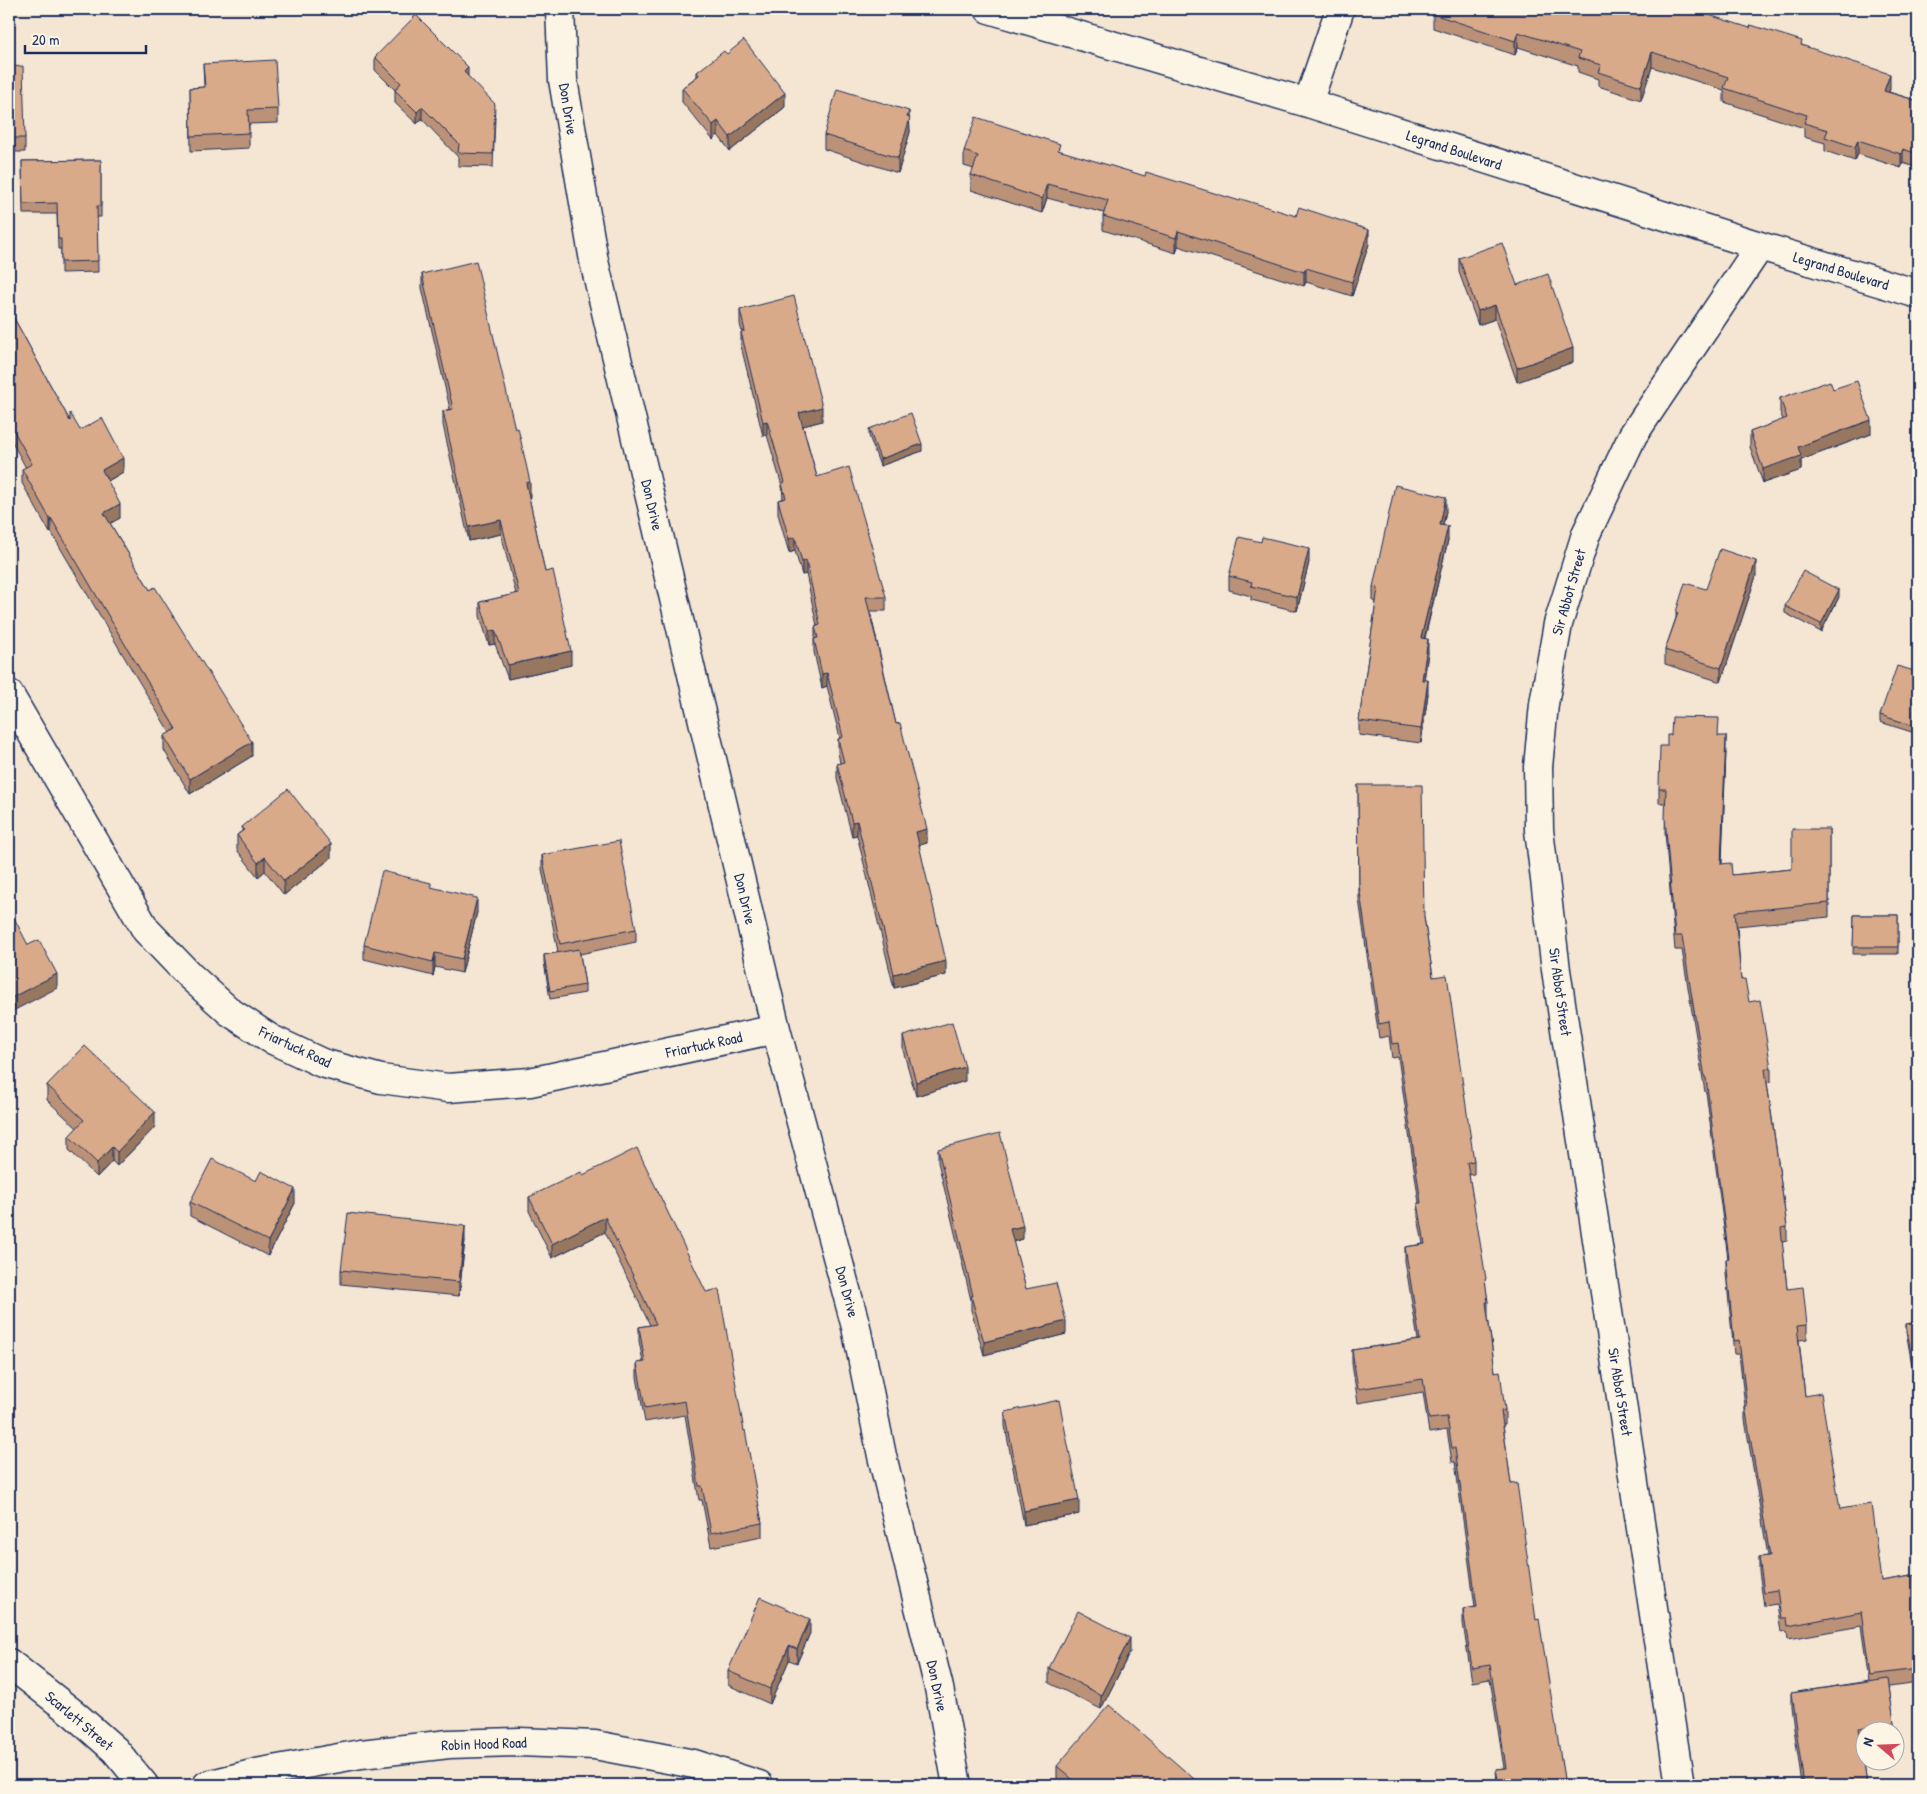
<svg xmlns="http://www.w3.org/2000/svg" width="1927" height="1794" font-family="'Patrick Hand',sans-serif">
<rect width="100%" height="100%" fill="#f5e6d3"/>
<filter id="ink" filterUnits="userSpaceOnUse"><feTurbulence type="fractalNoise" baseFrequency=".02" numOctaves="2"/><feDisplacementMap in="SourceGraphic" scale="10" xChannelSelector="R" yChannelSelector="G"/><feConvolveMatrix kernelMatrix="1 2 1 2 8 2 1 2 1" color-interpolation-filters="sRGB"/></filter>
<g filter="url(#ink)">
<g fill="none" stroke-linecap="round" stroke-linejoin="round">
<g stroke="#1b2f5e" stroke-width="31">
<path id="minor" d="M560 9 563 80 594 261 776 1029 856 1327 882 1456 939 1688 957 1785
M989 9 1308 103 1760 246 1918 294
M1308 103 1340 9
M9 694 146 930 190 976 230 1012 271 1039 322 1063 381 1079 448 1088 530 1082 776 1029
M9 1663 74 1714 115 1750 144 1785
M207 1785 256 1773 361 1754 449 1744 519 1742 595 1745 694 1764 759 1785
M1680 1785 1556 970 1539 830 1538 767 1544 704 1558 624 1586 534 1633 435 1760 246"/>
</g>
<use href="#minor" stroke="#fcf5e5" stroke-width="28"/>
</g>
<path fill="#bb9277" stroke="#1b2f5e" d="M1433 14 1802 45 1890 89 1889 92 1918 101V168L1903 163 1901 168 1858 154 1855 161 1825 151V143L1804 137V128L1724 102V90L1652 67 1641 100 1598 86V79L1578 72V66L1518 47 1515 55 1433 28Z
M727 54 785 107 730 151 718 135 713 140 682 102V88L697 76V72Z
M375 57 468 76 495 117 493 167 458 166V157L422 119 417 124 395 103V90L375 70Z
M203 64 278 109V123L249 124V148L191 151 190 88 204 87Z
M9 67 25 138V152H9Z
M909 118 910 132 898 173 824 149V135Z
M964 151H1060L1369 244 1352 296 1306 282 1304 286 1178 246 1176 253 1103 230V216L1104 213 1047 198 1042 213 971 190V175L974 169 964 166Z
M101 160V217H97L98 272 61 273V249H58L57 214H23L22 161Z
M1459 258 1573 362 1517 382 1495 319 1478 325 1459 272Z
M422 274 530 497H529L545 572 571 665 508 679 495 644 489 645 480 616V602L516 594 501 534 469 541 443 425V411L450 409 422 288Z
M9 309 70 421 123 472 108 481 120 518 110 523 150 590 252 756 190 794 164 750V736L170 733 126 660 51 532 50 533 22 483V469L26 468 9 436Z
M740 310 822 421 803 426 817 477 886 597V611H870L896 724 927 843 919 845 946 975 894 988 857 835 852 836 837 778V764L840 763 838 752V739L840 738 827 686 822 688 814 652V639L815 638V627L817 626 806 574 802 575 795 551 789 553 778 514V500L783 499 782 486 767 435 763 436 741 346V332H742L740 324Z
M1833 389 1871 434 1801 460V470L1763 483 1750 447V432L1783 420 1780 412V398Z
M869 429 922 451 880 466 869 436Z
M1446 511 1443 525 1448 540 1425 638 1428 653 1424 680 1428 694 1421 743 1359 735V721L1376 602 1373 601V587Z
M1309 562 1297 611 1251 600V596L1229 590V576Z
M1756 576 1721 682 1665 664V650L1676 618V612L1706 589Z
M1839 597 1821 632 1785 613V606Z
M1918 672V734L1880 722V715Z
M1718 736 1726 750 1722 864 1732 875 1792 869 1829 829V917L1737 926 1741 980 1771 1068V1081L1767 1082 1787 1227V1241L1782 1242 1787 1289 1807 1325V1339L1799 1340 1805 1396 1840 1509 1881 1581 1918 1575V1648L1917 1649 1918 1658V1683L1889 1687 1894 1723V1732H1864V1741L1861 1742 1867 1785H1802L1791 1707V1693L1869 1681 1861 1626 1788 1639 1787 1631 1781 1632 1777 1604 1764 1606 1759 1571V1557L1768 1556 1745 1420V1406L1739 1354H1734L1726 1273V1259H1728L1706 1092H1705L1682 950H1675L1665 832 1666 803H1659V789Z
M1358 785 1424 917 1433 977 1474 1161V1174L1469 1175 1488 1302V1316L1495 1372 1505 1410V1424H1503L1511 1484 1565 1785H1497L1496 1769 1504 1768 1490 1679 1472 1682 1463 1623V1609L1475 1607 1455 1462H1452L1447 1430 1429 1433 1423 1392 1358 1403 1352 1364V1350L1418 1340 1405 1261V1247L1423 1244 1418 1217V1203H1419L1398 1057 1392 1058 1389 1036 1379 1038 1359 899Z
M242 827 331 858 284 895 265 871 258 877 237 850V835L242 831Z
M542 855 636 929V942L580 954 585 985V993L550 999 544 962V955L558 952 542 869Z
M431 887 477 912 462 973 435 967 433 976 364 959V945Z
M1854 915H1898V954H1853Z
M903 1036 965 1081 916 1096 903 1050Z
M47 1085 155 1127 117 1166 112 1161 97 1177 69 1150V1136L77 1128 47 1100Z
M938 1149 1023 1239 1013 1242 1026 1289 1066 1334 984 1355 971 1310V1300L938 1162Z
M583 1175 744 1431 762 1523V1537L711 1547 702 1500H699L685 1415 645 1422 637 1377V1363L643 1362 639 1341V1327L650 1325 605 1232 552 1258 529 1211V1197Z
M256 1181 295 1203 268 1256 190 1216V1202Z
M465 1240 459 1296 341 1284V1270Z
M1918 1322V1370L1913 1371 1906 1331V1324Z
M1005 1412 1079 1514 1024 1525 1005 1426Z
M810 1633 797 1663 789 1660 770 1704 728 1685V1671Z
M1130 1652 1101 1709 1049 1683V1668Z
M1057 1766 1201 1785H1063L1057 1780Z"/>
<path fill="#987761" stroke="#1b2f5e" d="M1518 32V47L1515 55V41Z
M1652 52V67L1641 100V86Z
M468 67V80L464 72Z
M1890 74V89L1884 105V91Z
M785 93V107L730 151V137Z
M422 107V119L417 124V112Z
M909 111 910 132 898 173V158L907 117Z
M718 121V135L713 140V125Z
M1858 140V154L1855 161V147Z
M1903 149V163L1901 168V154Z
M1047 184V198L1042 213V199Z
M1369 230V244L1352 296V282Z
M1178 231V246L1176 253V238Z
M1306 268V282L1304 286V272Z
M1495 305V319L1478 325V311Z
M1573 348V362L1517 382V368Z
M822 407V421L799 427V413Z
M1871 420V434L1801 460V470L1763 483V469L1798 447Z
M767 421V435L763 436V422Z
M922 444V451L880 466V459Z
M123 458V472L102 484V470Z
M530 482V497L526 498V483Z
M1446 497V511L1440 539V525Z
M120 504V518L104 527V513Z
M51 518V532L50 533V519Z
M501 520V534L469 541V527Z
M1448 526V540L1421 652V638Z
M795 537V551L789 553V539Z
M1309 548V562L1297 611V597Z
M806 560V574L802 575V562Z
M1756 561V576L1721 682V668Z
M1839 590V597L1821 632V624Z
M495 630V644L489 645V631Z
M1428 639V653L1422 694V680Z
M571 651V665L508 679V665Z
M827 673V686L822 688V674Z
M1428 680V694L1421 743V729Z
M1726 736V750L1721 878V864Z
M252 742V756L190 794V779Z
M857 821V835L852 836V822Z
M927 829V843L916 846V832Z
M331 844V858L284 895V881Z
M265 857V871L258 877V863Z
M477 898V912L462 973V959Z
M435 953V967L433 976V962Z
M946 961V975L894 988V974Z
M57 974V988L9 1013V999Z
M965 1067V1081L916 1096V1082Z
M155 1112V1127L117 1166V1152Z
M112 1147V1161L97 1177V1163Z
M295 1189V1203L268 1256V1241Z
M605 1217V1232L552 1258V1244Z
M465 1226V1240L459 1296V1282Z
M1023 1226V1239L1010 1242V1229Z
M1066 1321V1334L984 1355V1342Z
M1079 1500V1514L1024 1525V1511Z
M810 1619V1633L797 1663V1649Z
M1130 1638V1652L1101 1709V1695Z
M789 1646V1660L770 1704V1689Z"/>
<path fill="#d9aa8a" stroke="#1b2f5e" d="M1435 9H1690L1750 28 1751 25 1802 41 1801 45 1890 74 1884 91 1918 101V154L1903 149 1901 154 1858 140 1855 147 1825 137 1828 130 1804 123 1807 115 1724 88 1728 77 1652 52 1641 86 1598 72 1601 65 1578 58 1580 52 1518 32 1515 41 1433 14Z
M416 15 468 67 464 72 495 104 493 154 458 153 459 144 422 107 417 112 395 90 401 83 375 57Z
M744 40 785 93 730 137 718 121 713 125 682 88 699 75 697 72 724 51 727 54Z
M275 60 278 109 248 110 249 133 191 136 190 88 205 87 203 64Z
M23 66 25 138H9V67Z
M837 89 909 111 907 117 910 118 898 158 824 135Z
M976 117 1060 144 1058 150 1145 176 1146 172 1240 201 1241 199 1296 216 1299 207 1369 230 1352 282 1306 268 1304 272 1178 231 1176 238 1103 216 1108 200 1047 184 1042 199 971 175 978 156 964 151Z
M101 160V206H97L98 261 61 262V239H58L57 203 23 204 22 161Z
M1502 243 1517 285 1548 274 1573 348 1517 368 1495 305 1478 311 1459 258Z
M476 261 515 429 518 428 530 482 526 483 545 572 553 570 571 651 508 665 495 630 489 631 480 602 519 593 501 520 469 527 443 411 453 409 422 274Z
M794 296 822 407 799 413 817 477 849 467 886 597H866L896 724 900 723 927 829 916 832 946 961 894 974 857 821 852 822 837 764 844 762 838 739 843 737 827 673 822 674 814 639 818 638 815 627 820 625 806 560 802 562 795 537 789 539 778 500 786 498 782 484 785 482 767 421 763 422 741 332 745 331 740 310Z
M9 309 70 421V413L80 430 102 418 123 458 102 470 120 504 104 513 150 590 155 587 252 742 190 779 164 736 176 729 126 646 51 518 50 519 22 469 32 464 9 422Z
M1830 381 1833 389 1857 381 1871 420 1798 447 1801 456 1763 469 1750 432 1787 418 1780 398Z
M911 413 922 444 880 459 869 429Z
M1395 485 1446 497 1440 525 1448 526 1421 638 1428 639 1422 680H1428L1421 729 1359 721 1378 588 1373 587Z
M1239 537 1261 542 1262 537 1309 548 1297 597 1251 586 1252 582 1229 576Z
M1720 549 1756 561 1721 668 1665 650 1678 613 1676 612 1685 583 1706 589Z
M1803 571 1839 590 1821 624 1785 606Z
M1897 666 1918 672V727L1880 715Z
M1672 717 1719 718 1718 736H1726L1721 864 1731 863 1732 875 1792 869V829H1829V903L1735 912 1741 980 1745 979 1749 1002 1760 1000 1771 1068 1765 1069 1787 1227 1781 1228 1787 1289 1803 1287 1807 1325 1797 1326 1805 1396 1821 1393 1840 1509 1871 1504 1881 1581 1918 1575V1635H1916L1918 1658V1669L1870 1675 1861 1612 1788 1626 1787 1618H1781L1777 1590 1764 1592 1759 1557 1770 1556 1745 1406H1747L1739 1340 1734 1341 1726 1259H1729L1706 1078H1705L1682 936H1675L1665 818 1666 789H1659L1660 746H1667V735H1671Z
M1358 785H1422L1424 917 1433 977 1447 975 1474 1161 1467 1162 1486 1279H1485L1488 1302H1486L1495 1372 1500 1371 1505 1410 1501 1411 1511 1484 1517 1483 1536 1620 1539 1619 1565 1785H1499L1496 1769 1506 1768 1490 1665 1472 1668 1463 1609 1477 1607 1455 1448H1452L1447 1417 1429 1419 1423 1379 1358 1389 1352 1350 1420 1340 1405 1247 1425 1244 1418 1203H1421L1398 1043 1392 1044 1389 1022 1379 1024 1359 885Z
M288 789 331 844 284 881 265 857 258 863 237 835 244 830 242 827Z
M619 841 636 929 560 944 542 855Z
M382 871 431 883V887L477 898 462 959 435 953 433 962 364 945Z
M9 908 28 945 39 940 57 974 9 999Z
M1854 915H1898V947H1853Z
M579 949 585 985 550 991 544 955Z
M952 1022 965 1067 916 1082 903 1036Z
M85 1046 155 1112 117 1152 112 1147 97 1163 69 1136 84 1120 47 1085Z
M1000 1133 1023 1226 1010 1229 1026 1289 1056 1283 1066 1321 984 1342 971 1296H973L938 1149Z
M637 1148 706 1292 719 1289 744 1431 745 1430 762 1523 711 1533 702 1486H699L685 1401 645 1408 637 1363 645 1362 639 1327 656 1324 605 1217 552 1244 529 1197 581 1172 583 1175Z
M212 1159 256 1181 261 1171 295 1189 268 1241 190 1202Z
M348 1213 465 1226 459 1282 341 1270Z
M1918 1322V1363L1913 1364 1906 1324Z
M1059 1400 1079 1500 1024 1511 1005 1412Z
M760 1597 810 1619 797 1649 789 1646 770 1689 728 1671Z
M1078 1611 1130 1638 1101 1695 1049 1668Z
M1888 1679 1894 1723 1859 1728 1867 1785H1804L1791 1693Z
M1109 1705 1201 1785H1079L1057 1766Z"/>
</g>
<g text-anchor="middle" stroke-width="4.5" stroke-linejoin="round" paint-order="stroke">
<g font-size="15" fill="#1b2f5e" stroke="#fcf5e5">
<text transform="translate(568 109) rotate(81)" y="5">Don Drive</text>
<text transform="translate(1454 150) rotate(18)" y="5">Legrand Boulevard</text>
<text transform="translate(1841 271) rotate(17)" y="5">Legrand Boulevard</text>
<text transform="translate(652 505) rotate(77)" y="5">Don Drive</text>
<text transform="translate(1569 592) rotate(-74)" y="5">Sir Abbot Street</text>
<text transform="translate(745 899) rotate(77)" y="5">Don Drive</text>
<text transform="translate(1560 992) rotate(82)" y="5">Sir Abbot Street</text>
<text transform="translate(704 1045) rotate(-12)" y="5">Friartuck Road</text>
<text transform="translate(295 1047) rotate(25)" y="5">Friartuck Road</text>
<text transform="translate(847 1292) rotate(75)" y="5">Don Drive</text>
<text transform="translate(1620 1392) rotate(81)" y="5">Sir Abbot Street</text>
<text transform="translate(937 1686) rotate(78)" y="5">Don Drive</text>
<text transform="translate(79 1721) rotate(40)" y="5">Scarlett Street</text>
<text transform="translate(484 1744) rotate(-2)" y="5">Robin Hood Road</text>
</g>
</g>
<rect width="1927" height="1794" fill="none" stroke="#fcf5e5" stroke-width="30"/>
<rect x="15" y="15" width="1897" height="1764" fill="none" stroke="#1b2f5e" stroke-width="2" filter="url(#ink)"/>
<g transform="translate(1880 1746) rotate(289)"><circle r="24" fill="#fcf5e5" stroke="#a2a6af"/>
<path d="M0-4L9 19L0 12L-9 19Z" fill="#d1495b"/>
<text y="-8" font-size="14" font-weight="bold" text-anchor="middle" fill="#1b2f5e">N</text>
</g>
<path d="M25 45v8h121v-8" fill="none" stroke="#1b2f5e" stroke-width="2.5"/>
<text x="32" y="45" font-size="15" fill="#1b2f5e" stroke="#fcf5e5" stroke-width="4" paint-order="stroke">20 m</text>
</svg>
